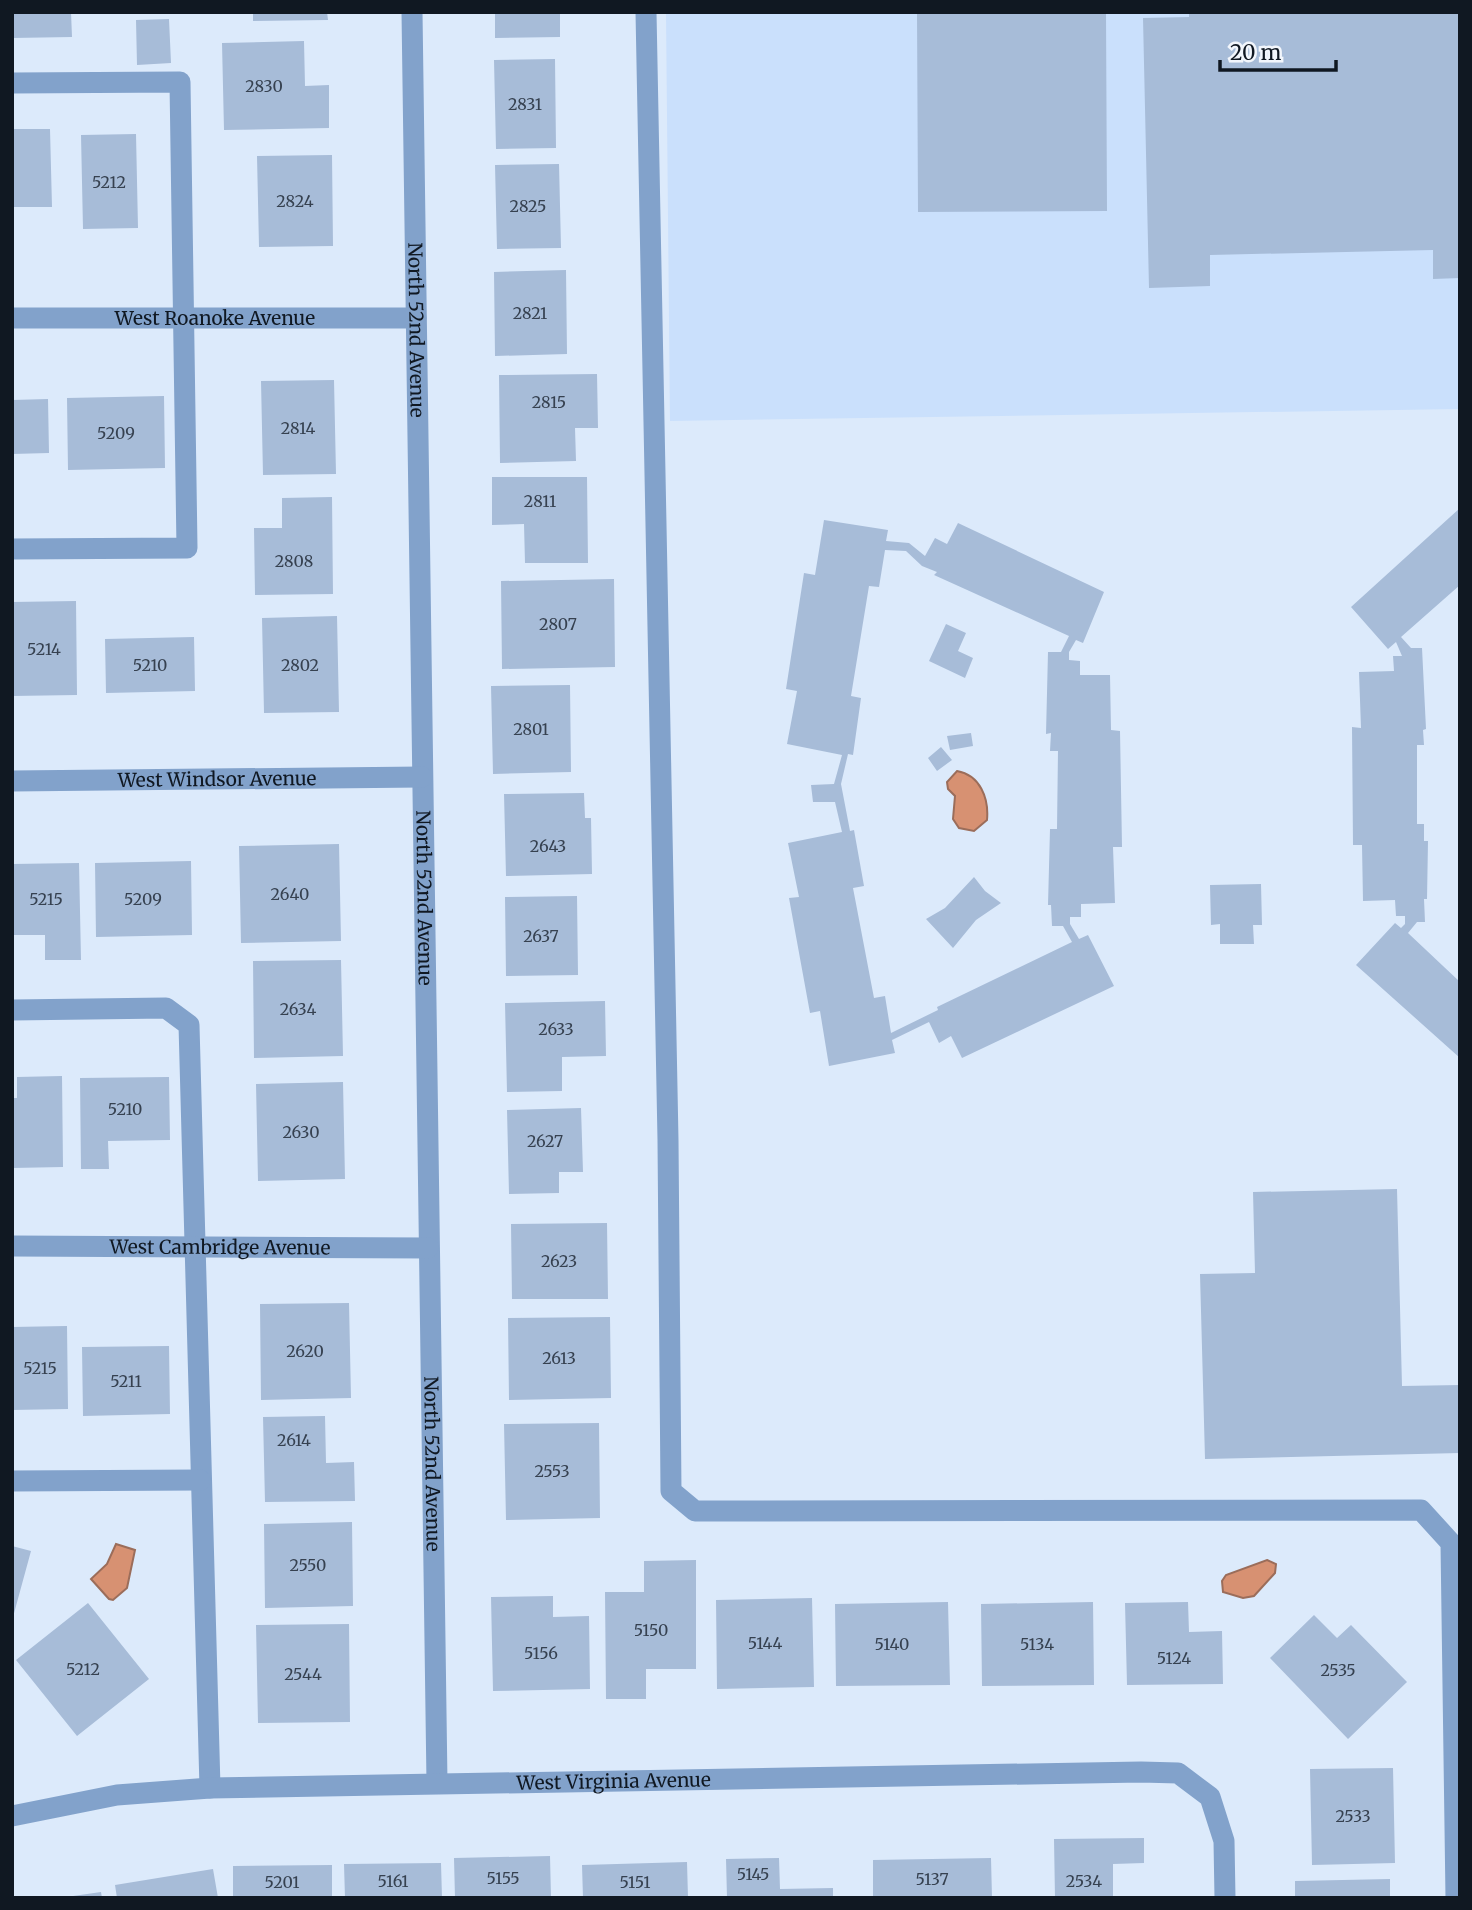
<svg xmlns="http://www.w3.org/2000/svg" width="1472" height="1910" font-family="Merriweather,serif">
<rect width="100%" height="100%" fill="#dceafb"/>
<path fill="#cae0fc" d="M666 12H1460V409L670 421Z"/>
<path fill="#d79172" stroke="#9b6d5a" stroke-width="2" d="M957 771C980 775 989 798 987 820L974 831 959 828 953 819 955 796 948 789 947 782Z
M116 1544 135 1550 127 1588 113 1600 109 1599 91 1579 107 1564Z
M1267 1560 1276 1564 1275 1573 1254 1596 1243 1598 1223 1592 1222 1581 1226 1575Z"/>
<path fill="#a7bcd8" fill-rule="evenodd" d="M12 12H71L72 37 12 38Z
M253 12H327L328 20 253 21Z
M495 12H560V37L495 38Z
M917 12H1106L1107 211 918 212Z
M1189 12H1460V278L1433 279V250L1210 255V286L1149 288 1143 18 1189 17Z
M169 19 171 63 137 65 136 20Z
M304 41 305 86 329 85V128L224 130 222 43Z
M555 59 556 148 496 149 494 60Z
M12 129H50L52 207H12Z
M136 134 138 228 83 229 81 135Z
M332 155 333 246 259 247 257 156Z
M559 164 561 248 497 249 495 165Z
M566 270 567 354 495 356 494 272Z
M597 374 598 428H575L576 461 500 463 499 375Z
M334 380 336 474 263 475 261 381Z
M164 396 165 468 68 470 67 398Z
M48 399 49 453 12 454V400Z
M492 477H587L588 563H525L524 524 492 525Z
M332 497 333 594 255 595 254 528H282V498Z
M1460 508V585L1401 637 1411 648H1422L1426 729 1423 730 1424 745H1417V824H1424V841H1428L1427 899H1424L1425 922H1417L1408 933 1460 982V1058L1356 965 1395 923 1401 928 1405 924V916H1396L1395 900 1363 901 1362 845H1353L1352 727 1361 728 1359 672 1394 671 1393 656H1402L1396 642 1388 649 1351 607Z
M824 520 888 530 886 541 909 543 925 556 935 538 947 544 958 523 1104 592 1083 643 1076 640 1069 652V660L1080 661V675H1110L1111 730 1120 731 1122 847H1113L1115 903 1081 904V917H1070V924L1079 939 1088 935 1114 986 962 1058 951 1036 939 1043 929 1022 892 1040 895 1053 829 1066 820 1011 810 1013 789 898 799 897 788 843 842 832 835 802H813L811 785 834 784 842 755 787 744 797 691 786 689 804 573 815 575ZM885 550 906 551 922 566 937 572 934 575 1069 636 1061 652H1048L1046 734 1051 733 1050 751H1058L1057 829H1050L1048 905H1051L1052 926H1063L1072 942 937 1007 938 1010 891 1033 885 996 874 998 853 888 864 886 854 830 850 831 841 784 848 754 853 755 861 698 851 696 869 586 879 587Z
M614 579 615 667 502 669 501 581Z
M76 601 77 695 12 696V602Z
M337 616 339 712 264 713 262 618Z
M946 624 966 633 958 651 973 658 965 678 929 661Z
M194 637 195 691 106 693 105 639Z
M570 685 571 772 493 774 491 686Z
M971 733 973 746 950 750 947 736Z
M941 747 952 760 937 771 928 758Z
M584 793 585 818H591L592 874 506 876 504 794Z
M339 844 341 941 241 943 239 846Z
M191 861 192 935 96 937 95 863Z
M79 863 81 960H45V935H12V864Z
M974 877 985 891 1001 903 976 920 953 948 926 919 945 908Z
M1261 884 1262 925H1253L1254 944H1220V924L1211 925 1210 885Z
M577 896 578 975 506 976 505 897Z
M341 960 343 1056 254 1058 253 961Z
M605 1001 606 1056 562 1057V1091L507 1092 505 1003Z
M62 1076 63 1167 12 1168V1098H17V1077Z
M169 1077 170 1140 108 1141 109 1169H81L80 1078Z
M343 1082 345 1179 258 1181 256 1084Z
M581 1108 583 1172H559V1193L509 1194 507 1110Z
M1397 1189 1402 1386 1460 1385V1453L1205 1459 1200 1274 1255 1273 1253 1192Z
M607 1223 608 1299H512L511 1224Z
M349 1303 351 1398 261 1400 260 1304Z
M610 1317 611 1398 509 1400 508 1318Z
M67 1326 68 1409 12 1410V1327Z
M169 1346 170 1414 83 1416 82 1347Z
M325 1416 326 1463 354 1462 355 1501 265 1502 263 1417Z
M599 1423 600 1518 506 1520 504 1424Z
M352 1522 353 1606 265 1608 264 1524Z
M12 1546 31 1551 13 1617H12Z
M696 1560V1669H646V1699H606L605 1592H644V1561Z
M553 1596V1617L589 1616 590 1689 493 1691 491 1597Z
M812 1598 814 1687 717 1689 716 1600Z
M948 1602 950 1685 836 1686 835 1604Z
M1093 1602 1094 1685 982 1686 981 1604Z
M1188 1602 1189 1632 1222 1631 1223 1684 1127 1685 1125 1603Z
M88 1603 149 1679 77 1736 16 1660Z
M1314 1615 1337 1638 1351 1625 1407 1682 1348 1739 1270 1658Z
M349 1624 350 1722 258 1723 256 1625Z
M1393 1768 1395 1863 1312 1865 1310 1769Z
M1144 1838V1863L1113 1864V1898H1055L1054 1839Z
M550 1856 551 1898H455L454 1858Z
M779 1858 780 1889 833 1888V1898H727L726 1859Z
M991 1858 992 1898H873V1860Z
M687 1862 688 1898H583L582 1865Z
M441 1863 442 1898H345L344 1864Z
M332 1865V1898H233V1866Z
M213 1869 218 1898H117L115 1885Z
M1390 1879V1898H1295V1881Z
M101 1892 102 1898H73V1896Z"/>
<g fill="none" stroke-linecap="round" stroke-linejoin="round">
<g stroke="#82a2cb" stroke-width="21">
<path id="s1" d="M412 12 437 1783"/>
<path d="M646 12 668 1140 671 1491 695 1511 1421 1510 1451 1543 1456 1898"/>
<path d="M12 83 180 82 187 548 12 549"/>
<path id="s2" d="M12 318H416"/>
<path id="s3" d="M12 781 422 777"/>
<path d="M12 1010 166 1008 189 1025 210 1788"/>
<path id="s4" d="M12 1246 428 1248"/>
<path d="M12 1481 200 1480"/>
<path id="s5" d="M12 1816 117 1795 210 1788 1141 1772 1178 1773 1210 1797 1224 1841 1225 1898"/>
</g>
</g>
<g text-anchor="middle" stroke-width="5" stroke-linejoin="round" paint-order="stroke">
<g font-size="16" fill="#364150">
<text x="264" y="92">2830</text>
<text x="525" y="110">2831</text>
<text x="109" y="188">5212</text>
<text x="295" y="207">2824</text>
<text x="528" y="212">2825</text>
<text x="530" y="319">2821</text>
<text x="549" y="408">2815</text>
<text x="298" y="434">2814</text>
<text x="116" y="439">5209</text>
<text x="540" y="507">2811</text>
<text x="294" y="567">2808</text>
<text x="558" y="630">2807</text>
<text x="44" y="655">5214</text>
<text x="150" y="671">5210</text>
<text x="300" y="671">2802</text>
<text x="531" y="735">2801</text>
<text x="548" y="852">2643</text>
<text x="290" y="900">2640</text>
<text x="46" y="905">5215</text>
<text x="143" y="905">5209</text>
<text x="541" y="942">2637</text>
<text x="298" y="1015">2634</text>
<text x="556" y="1035">2633</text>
<text x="125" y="1115">5210</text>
<text x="301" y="1138">2630</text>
<text x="545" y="1147">2627</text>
<text x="559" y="1267">2623</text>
<text x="305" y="1357">2620</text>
<text x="559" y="1364">2613</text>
<text x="40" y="1374">5215</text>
<text x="126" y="1387">5211</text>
<text x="294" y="1446">2614</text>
<text x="552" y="1477">2553</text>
<text x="308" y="1571">2550</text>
<text x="651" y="1636">5150</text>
<text x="765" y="1649">5144</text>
<text x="892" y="1650">5140</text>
<text x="1037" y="1650">5134</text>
<text x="541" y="1659">5156</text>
<text x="1174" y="1664">5124</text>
<text x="83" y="1675">5212</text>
<text x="1338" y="1676">2535</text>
<text x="303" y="1680">2544</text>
<text x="1353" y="1822">2533</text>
<text x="753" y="1880">5145</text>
<text x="503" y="1884">5155</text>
<text x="932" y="1885">5137</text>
<text x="393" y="1887">5161</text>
<text x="1084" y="1887">2534</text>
<text x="282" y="1888">5201</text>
<text x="635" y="1888">5151</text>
</g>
<g font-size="19" fill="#101822" stroke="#f2f6fc">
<text dy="7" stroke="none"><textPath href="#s2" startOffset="203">West Roanoke Avenue</textPath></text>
<text dy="7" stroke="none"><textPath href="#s1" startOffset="318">North 52nd Avenue</textPath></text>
<text dy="7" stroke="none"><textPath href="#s3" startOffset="205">West Windsor Avenue</textPath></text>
<text dy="7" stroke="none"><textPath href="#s1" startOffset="886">North 52nd Avenue</textPath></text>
<text dy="7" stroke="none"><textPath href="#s4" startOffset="208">West Cambridge Avenue</textPath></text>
<text dy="7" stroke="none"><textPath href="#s1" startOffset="1452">North 52nd Avenue</textPath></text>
<text dy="7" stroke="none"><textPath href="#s5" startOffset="604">West Virginia Avenue</textPath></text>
</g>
</g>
<rect width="1472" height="1910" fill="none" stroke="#101822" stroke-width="28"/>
<path d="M1220 60v10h116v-10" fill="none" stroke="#101822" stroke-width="3.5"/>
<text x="1230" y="60" font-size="21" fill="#101822" stroke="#f2f6fc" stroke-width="5" paint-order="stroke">20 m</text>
</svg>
